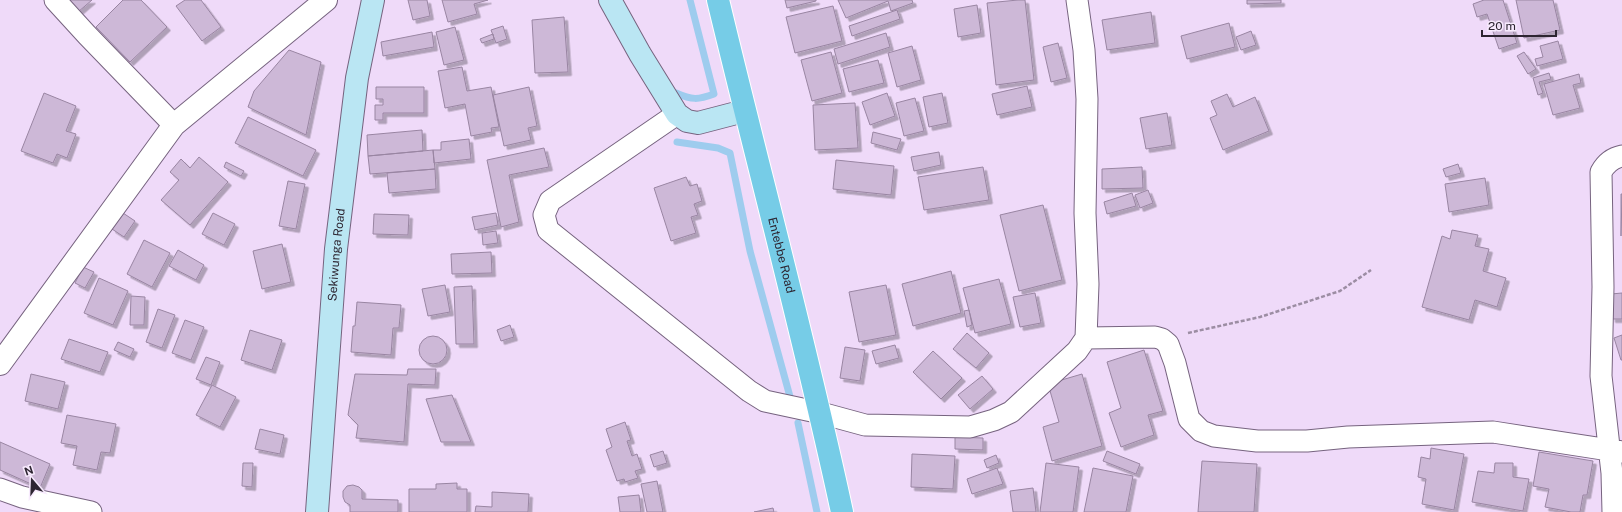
<svg xmlns="http://www.w3.org/2000/svg" width="1622" height="512" font-family="'Public Sans',sans-serif">
<defs>
<filter id="shadow"><feDropShadow dx="3.5" dy="3.5" stdDeviation="0" flood-color="#0004"/></filter>
</defs>
<rect width="100%" height="100%" fill="#efdaf9"/>
<g fill="none" stroke-linecap="round" stroke-linejoin="round">
<path stroke="#9eccee" stroke-width="7" d="M676 93C692 100 698 100 714 94L690 0
M677 142 718 148 730 153 750 251 792 404
M798 423 817 512"/>
</g>
<path fill="#cdb8d7" stroke="#9985a2" filter="url(#shadow)" d="M67 0H92L78 12Z
M123 0H141L167 27 130 62 96 27Z
M185 0H201L221 27 202 41 176 6Z
M408 0H427L430 16 413 20Z
M442 0H488L474 4 477 14 448 22Z
M785 0H816V1L787 8Z
M838 0H912L913 3 891 11 888 1 846 18Z
M1018 0H1025L1034 80 996 85 987 3Z
M1247 0H1281V3L1247 4Z
M1484 0H1503L1517 43 1499 49 1487 14 1477 17 1473 4Z
M1516 0H1553L1560 30 1524 38Z
M977 5 981 33 958 37 954 9Z
M833 6 842 41 795 53 786 17Z
M897 10 900 19 852 36 849 26Z
M1151 12 1155 43 1107 50 1102 20Z
M564 17 568 72 535 73 532 20Z
M1229 23 1235 47 1187 59 1181 36Z
M503 26 507 39 496 43 491 30Z
M455 27 464 60 444 65 436 32Z
M1251 31 1256 45 1241 50 1236 37Z
M432 32 434 47 383 56 381 42Z
M886 33 890 47 838 64 834 49Z
M493 34 494 39 482 43 480 39Z
M1558 41 1563 59 1537 66 1535 59 1543 57 1540 46Z
M1058 43 1067 78 1051 82 1043 47Z
M912 46 921 80 897 87 888 53Z
M289 50 321 62 306 135 248 107 254 91Z
M831 52 842 93 812 101 801 60Z
M1524 52 1536 69 1528 74 1517 56Z
M878 60 884 83 849 92 843 69Z
M462 67 467 91 491 87 499 127 491 128 492 132 471 136 465 104 445 108 438 71Z
M1549 73 1551 79 1539 82 1543 93 1538 95 1533 78Z
M1579 74 1581 83 1573 85 1580 108 1553 115 1544 84Z
M1027 86 1032 107 997 115 992 94Z
M376 87H424V113H383V120H375V105H383V99H376Z
M529 87 537 126 528 128 531 140 504 146 493 95Z
M44 93 76 106 66 131 76 134 67 158 57 154 53 163 21 151Z
M887 93 895 116 870 125 862 102Z
M942 93 948 123 929 127 923 97Z
M1227 94 1233 107 1255 97 1269 131 1223 150 1210 118 1217 115 1211 101Z
M915 98 924 131 904 136 896 103Z
M855 103 858 148 815 150 813 105Z
M1167 113 1172 145 1146 149 1140 118Z
M248 117 316 150 303 176 235 143Z
M422 130 423 151 368 156 367 135Z
M873 132 901 139 897 150 871 143Z
M469 139 471 159 434 163 433 150H441V142Z
M544 148 549 167 509 175 519 222 501 227 487 160Z
M433 150 435 169 370 174 368 156Z
M939 152 941 165 914 171 911 157Z
M199 157 228 182 190 225 161 200 179 180 170 172 181 159 190 168Z
M836 160 894 166 891 195 833 189Z
M226 162 244 171 241 176 224 167Z
M1458 164 1461 173 1446 177 1443 169Z
M983 167 989 200 924 210 918 177Z
M1142 167 1143 188 1102 189V169Z
M435 169 436 189 389 193 387 173Z
M686 177 690 186 697 184 702 201 694 204 698 215 691 217 696 233 671 241 654 188Z
M1485 178 1489 205 1449 212 1445 184Z
M288 181 305 184 296 229 279 226Z
M1148 190 1153 203 1140 208 1135 195Z
M1132 193 1136 206 1107 214 1104 202Z
M1621 194H1622L1621 236Z
M1043 205 1062 280 1019 291 1000 215Z
M123 213 135 221 124 237 112 229Z
M213 213 235 224 224 245 202 234Z
M496 213 498 225 475 230 472 217Z
M374 214 409 215 408 235 373 234Z
M1452 230 1478 235 1475 246 1489 249 1483 271 1506 278 1497 307 1475 300 1469 320 1422 307 1442 236 1450 239Z
M496 231 498 243 483 245 482 233Z
M144 240 170 253 152 287 127 274Z
M282 244 291 282 262 289 253 251Z
M178 250 204 265 196 280 169 266Z
M491 252 492 273 452 274 451 254Z
M83 267 94 272 85 288 75 283Z
M951 271 961 313 913 326 902 284Z
M99 278 128 291 113 325 84 313Z
M999 279 1011 324 975 333 963 288Z
M445 285 450 312 428 316 422 289Z
M886 285 896 335 859 342 849 292Z
M472 286 474 344H456L454 287Z
M1035 293 1041 323 1020 327 1013 297Z
M1622 293V319H1612L1611 294Z
M131 296 145 297 144 325H130Z
M357 302 401 305 399 328H393L391 355 351 352 353 326H355Z
M158 309 175 315 162 348 146 342Z
M969 310 972 325 967 327 964 311Z
M185 320 204 327 191 360 172 353Z
M510 325 514 337 501 341 497 330Z
M250 330 282 340 272 370 241 360Z
M967 333 989 353 976 368 953 349Z
M1622 335V360H1621L1614 338Z
M419 350a14 14 0 1 1 28 0a14 14 0 1 1-28 0Z
M69 339 108 352 100 372 61 359Z
M118 342 134 349 130 357 114 350Z
M895 345 899 358 876 364 872 351Z
M845 347 865 350 860 381 840 378Z
M1144 350 1163 411 1148 415 1154 435 1121 447 1109 413 1121 408 1107 362Z
M933 351 962 378 941 399 913 372Z
M206 357 220 362 211 385 196 379Z
M408 369H436L435 385 408 384 404 442 356 438 358 425 348 415 355 374 407 375Z
M31 374 65 382 58 409 25 401Z
M1082 374 1102 446 1052 461 1043 427 1059 422 1048 384Z
M982 376 993 389 970 409 958 395Z
M212 385 236 397 220 427 196 415Z
M452 395 471 442H441L426 399Z
M67 415 116 424 110 453 101 452 97 470 73 465 77 446 61 443Z
M625 422 631 440 627 441 632 456 637 454 642 469 635 471 638 478 625 482 624 479 617 481 606 450 612 447 606 429Z
M260 429 284 435 280 454 255 449Z
M955 437 983 438V450L955 449Z
M0 442 50 464 40 488 0 470Z
M1431 448 1464 454 1454 510 1422 504 1426 479 1418 477 1421 457 1430 459Z
M663 451 667 463 654 467 650 455Z
M1107 451 1140 464 1136 474 1103 461Z
M1539 452 1593 461 1587 495H1583L1580 512H1571L1545 507 1549 489 1533 486Z
M912 454 955 456 953 489 911 487Z
M996 455 999 463 987 468 984 460Z
M1202 461 1257 464 1254 512H1198Z
M243 463H253L252 487 242 486Z
M1046 463 1079 467 1073 512H1040Z
M1495 463H1513V477L1529 479 1523 511 1472 502 1478 471 1494 473Z
M997 468 1003 484 972 494 967 479Z
M1093 468 1133 476 1126 512H1084Z
M657 481 663 512H647L641 484Z
M457 483V489H467V512H409V489H436V484Z
M353 485 359 487 362 490V499L398 500V512H350V505L345 502 343 497V491L347 486Z
M1033 488 1036 512H1013L1010 491Z
M492 492 529 494 528 512H475L476 506 492 507Z
M639 495 641 512H620L618 497Z
M773 508 774 512H754Z"/>
<g fill="none" stroke-linecap="round" stroke-linejoin="round">
<g stroke="#76637f" stroke-width="23">
<path id="minor" d="M55 0 87 35 174 125
M1077 0 1084 50 1087 99 1085 213 1088 284 1086 338
M677 114 550 201 544 215 548 230 749 391 765 401 821 413 865 425 970 427 994 420 1011 412 1077 351 1086 338 1155 337 1162 339 1168 344 1175 363 1189 419 1201 431 1214 436 1257 441H1307L1348 437 1493 432 1622 452
M0 489 22 497 91 512
M1613 512 1612 473 1601 376 1603 287 1601 172C1606 163 1612 158 1622 156"/>
</g>
<g stroke="#76637f" stroke-width="24">
<path id="tertiary" d="M0 364 174 125 326 0"/>
</g>
<g stroke="#76637f" stroke-width="24">
<g id="secondary">
<path d="M610 0 640 54 677 114 687 121 698 123 744 111"/>
<path id="s1" d="M317 512 336 249 357 78 373 0"/>
</g>
</g>
<g stroke="#fff" stroke-width="24">
<g id="primary">
<path id="s2" d="M718 0C759 171 805 340 842 512"/>
</g>
</g>
<path stroke="#9c8da3" stroke-width="2.5" stroke-dasharray="4 2" stroke-linecap="butt" d="M1188 333 1260 317 1340 291 1371 270"/>
<use href="#minor" stroke="#fff" stroke-width="21"/>
<use href="#tertiary" stroke="#fff" stroke-width="22"/>
<use href="#secondary" stroke="#bae6f3" stroke-width="22"/>
<use href="#primary" stroke="#76cce7" stroke-width="22"/>
</g>
<g text-anchor="middle" stroke-width="3" stroke-linejoin="round" paint-order="stroke">
<g font-size="12" fill="#2d2531" stroke="#f7eafd">
<text dy="4" stroke="none"><textPath href="#s1" startOffset="258">Sekiwunga Road</textPath></text>
<text dy="4" stroke="none"><textPath href="#s2" startOffset="263">Entebbe Road</textPath></text>
</g>
</g>
<g transform="translate(32 480) rotate(341)" stroke="#f7eafd" stroke-width="3" paint-order="stroke">
<path d="M0-3L7 15L0 10L-7 15Z" fill="#2d2531"/>
<text y="-6" font-size="11" font-weight="bold" text-anchor="middle" fill="#2d2531">N</text>
</g>
<path d="M1482 30v6h74v-6" fill="none" stroke="#2d2531" stroke-width="2"/>
<text x="1488" y="30" font-size="12" fill="#2d2531" stroke="#f7eafd" stroke-width="3" paint-order="stroke">20 m</text>
</svg>
